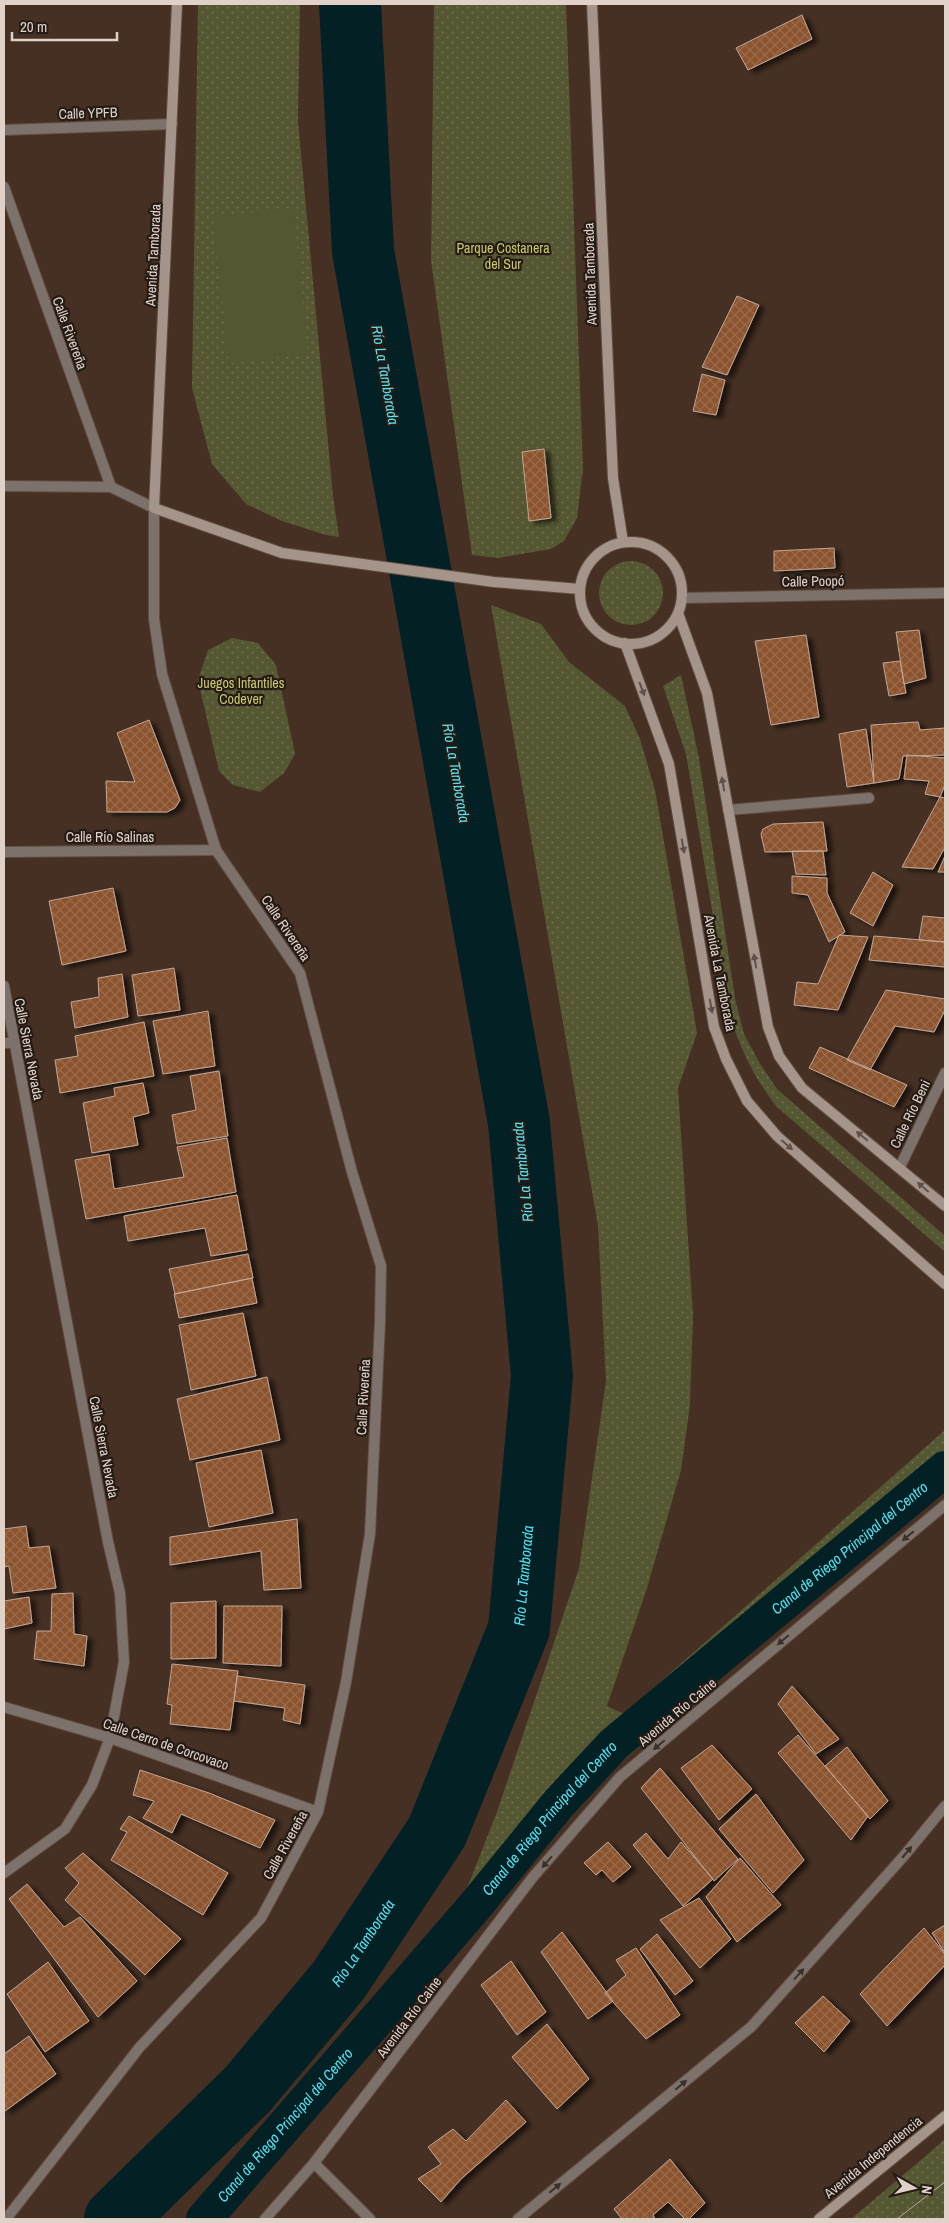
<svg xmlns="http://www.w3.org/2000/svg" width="949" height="2223" font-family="'Archivo Narrow',sans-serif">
<defs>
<pattern id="green-dots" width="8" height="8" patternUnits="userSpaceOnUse" patternTransform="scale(1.25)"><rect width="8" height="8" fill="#555732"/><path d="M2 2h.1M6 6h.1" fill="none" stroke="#6d6e4e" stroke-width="1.8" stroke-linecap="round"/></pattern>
<pattern id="building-cross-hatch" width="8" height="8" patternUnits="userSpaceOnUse" patternTransform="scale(1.25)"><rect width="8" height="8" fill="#8b532e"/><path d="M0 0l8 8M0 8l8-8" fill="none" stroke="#9b6b4b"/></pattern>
<filter id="shadow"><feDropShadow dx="5.5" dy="3" stdDeviation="2.5" flood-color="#0009"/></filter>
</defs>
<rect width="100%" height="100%" fill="#463023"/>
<path fill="url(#green-dots)" d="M198 4H300L298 121 333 496 339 537 326 535 282 521 246 504 212 464 192 388Z
M434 4H566L583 469 577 518 564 541 551 549 498 558 472 555 431 260Z
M599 593a32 32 0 1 1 64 0a32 32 0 1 1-64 0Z
M491 605 541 624 569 662 625 706 640 739 655 790 697 1033 678 1088 693 1315 690 1405 681 1470 647 1588 607 1706 624 1714 945 1430V1484L591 1788 316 2110 302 2096 455 1919 497 1812 579 1568 606 1381 598 1226Z
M232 638 258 643 276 665 295 754 284 773 260 792 233 785 219 771 198 680 208 650Z
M681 675 699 758 735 998 744 1034 759 1062 777 1089 945 1236V1252L777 1107C753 1076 743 1054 730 1017L686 754 663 686Z
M945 2139V2219H851L935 2148Z"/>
<path fill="#555732" d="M293 208 308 354 229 363 213 217Z"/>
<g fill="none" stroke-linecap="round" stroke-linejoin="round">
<path stroke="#032125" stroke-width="36" id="s1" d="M204 2219 476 1905 559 1803 614 1744 945 1469"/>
<path stroke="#032125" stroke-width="62" id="s2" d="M115 2219 248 2089 339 1980 437 1832 519 1629 542 1376 519 1123 363 251 350 4"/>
</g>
<path fill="url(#building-cross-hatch)" stroke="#c1a696" filter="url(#shadow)" d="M802 15 812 39 748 70 736 48Z
M737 296 759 305 727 375 702 367Z
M702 374 725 380 716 415 693 411Z
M544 449 551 518 529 521 522 452Z
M834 548 835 568 774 571V551Z
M919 630 926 678 904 684 896 632Z
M806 635 819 717 771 725 755 641Z
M900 661 906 693 889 696 883 663Z
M149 720 180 800 175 808 167 812H107L106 781 135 782 117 733Z
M918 722 920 730 945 728V755L903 756 899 779 874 783 871 725Z
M866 729 874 783 847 787 839 734Z
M907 755 945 758V785L940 797 925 794 929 781 904 779Z
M940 797 945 798V847L933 869 902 867Z
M823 822 827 851 765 852 761 834 763 829 773 824Z
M792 851H823L826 875 796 874Z
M945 856V872H938Z
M873 872 893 885 873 926 850 913Z
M792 876 827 878V893L845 932 829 942 808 895 792 893Z
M113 888 126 951 62 965 49 901Z
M923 916 945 918V942L919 940Z
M839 935 868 937 838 1010 794 1005 797 982 818 984Z
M874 936 945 942V967L869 960Z
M174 968 180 1010 138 1016 132 975Z
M122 974 128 1017 75 1028 71 1002 99 997 98 978Z
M886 990 945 999V1010L934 1032 895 1026 870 1070 847 1060Z
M208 1011 215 1066 163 1074 153 1021Z
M144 1022 154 1076 60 1093 55 1060 78 1056 75 1036Z
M820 1047 907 1085 894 1107 809 1068Z
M219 1071 228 1136 177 1144 172 1115 196 1110 190 1076Z
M143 1083 149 1113 133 1117 138 1145 92 1153 83 1103 115 1096 114 1088Z
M227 1138 236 1192 86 1219 75 1160 109 1154 114 1189 184 1177 177 1147Z
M237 1195 247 1250 211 1256 205 1228 128 1241 124 1216Z
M248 1254 253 1278 175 1294 169 1269Z
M252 1278 257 1303 179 1318 174 1294Z
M243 1313 256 1376 191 1390 179 1325Z
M267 1377 280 1440 190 1460 177 1399Z
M261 1450 273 1513 209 1527 196 1463Z
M297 1519 301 1588 264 1590 261 1551 170 1565V1537Z
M26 1526 29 1548 49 1546 56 1588 13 1593 9 1566 4 1567V1529Z
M73 1593 74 1634 87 1636 84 1666 34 1659 37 1631H51L52 1594Z
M29 1597 32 1623 4 1629V1601Z
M216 1601V1658L171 1659V1603Z
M224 1606H282L281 1666 223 1663Z
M172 1664 238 1671 230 1730 170 1724 172 1705 167 1704Z
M237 1676 305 1685 300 1724 283 1720 285 1708 234 1701Z
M792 1686 839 1739 816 1754 778 1704Z
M798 1735 868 1816 851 1840 778 1753Z
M712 1745 752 1789 719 1820 681 1768Z
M847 1747 888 1801 870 1819 825 1766Z
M660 1768 738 1859 714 1881 641 1788Z
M140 1770 209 1793 275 1820 260 1848 181 1814 172 1833 143 1818 154 1801 133 1795Z
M756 1794 804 1860 773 1893 719 1829Z
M129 1816 228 1873 203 1915 111 1860 127 1832 120 1829Z
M646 1833 668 1859 681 1842 713 1879 683 1906 633 1845Z
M608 1842 631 1867 613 1882 602 1870 596 1875 584 1863Z
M83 1853 181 1939 145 1975 65 1900 79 1883 65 1868Z
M740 1858 781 1905 737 1942 706 1897Z
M27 1884 64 1927 80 1917 137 1981 98 2017 9 1899Z
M699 1898 731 1939 700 1968 660 1920Z
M945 1925V1953L932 1933Z
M924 1928 945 1954V1965L887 2026 860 1994Z
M562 1932 613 2001 588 2019 541 1952Z
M657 1934 693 1981 675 1995 640 1949Z
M636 1948 680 2015 646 2039 605 1993 626 1975 616 1960Z
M511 1961 546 2012 517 2035 481 1985Z
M48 1962 89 2021 45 2052 7 1994Z
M823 1996 850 2021 824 2052 795 2023Z
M547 2024 589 2079 557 2109 512 2057Z
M29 2036 56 2074 5 2111 4 2109V2054Z
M506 2100 526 2122 461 2179 441 2202 418 2179 441 2164 428 2147 453 2129 466 2141Z
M670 2159 705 2203 689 2219H685L668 2202 653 2215 655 2219H622L614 2209Z"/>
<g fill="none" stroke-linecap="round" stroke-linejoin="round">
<g stroke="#624d41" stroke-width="12">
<path id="service" d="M728 810 869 798
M4 1043H14"/>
</g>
<g stroke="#624d41" stroke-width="12">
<path id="minor" d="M4 130 172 124
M4 187 111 487
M4 486 111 487 154 508
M682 598 945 593
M900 1167 945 1073
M4 1707 110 1738 318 1812
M314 2163 370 2219
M6 2219 139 2048 261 1918 318 1812 346 1682 370 1534 380 1322 381 1266 352 1172 300 973 216 850
M265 2219 314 2163 533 1877 620 1777 945 1505
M518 2219 751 2027 903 1857 945 1806"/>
</g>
<g stroke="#624d41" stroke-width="12">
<path id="tertiary" d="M4 852 216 850 162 674 154 619V508
M4 986 108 1542 120 1593 124 1662 110 1738 92 1785 65 1829 4 1873"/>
</g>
<g stroke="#624d41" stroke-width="12">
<path id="secondary" d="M177 4 154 508 282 553 494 582 580 589
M592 4 613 478 623 542
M580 593a51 51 0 1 1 102 0a51 51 0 1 1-102 0Z
M678 613 707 693 768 1027 779 1056 802 1088 945 1206
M625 643 669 764 714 1027 726 1059 747 1101 777 1136 945 1284
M819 2219 945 2116"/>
</g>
<use href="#service" stroke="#7d726b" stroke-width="10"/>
<use href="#minor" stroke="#7d726b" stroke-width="10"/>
<use href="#tertiary" stroke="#7d726b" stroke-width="10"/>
<use href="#secondary" stroke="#a59489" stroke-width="10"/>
<path stroke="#b8a79e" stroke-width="1" d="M897 2219 945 2182"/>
</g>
<defs><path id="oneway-solid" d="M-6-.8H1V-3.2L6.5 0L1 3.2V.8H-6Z" transform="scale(1.25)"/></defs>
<g fill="#5f5149">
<use href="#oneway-solid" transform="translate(642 689) rotate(69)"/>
<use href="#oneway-solid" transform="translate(723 784) rotate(-100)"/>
<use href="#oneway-solid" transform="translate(683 846) rotate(80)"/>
<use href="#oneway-solid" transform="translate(755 961) rotate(-100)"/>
<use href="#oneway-solid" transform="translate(711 1006) rotate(80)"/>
<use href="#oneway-solid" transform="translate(862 1136) rotate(-141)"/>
<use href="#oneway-solid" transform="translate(787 1145) rotate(41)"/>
<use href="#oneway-solid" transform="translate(923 1187) rotate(-139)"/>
</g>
<g fill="#3b312a">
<use href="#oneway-solid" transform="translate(908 1536) rotate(140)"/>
<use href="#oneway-solid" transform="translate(783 1640) rotate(140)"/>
<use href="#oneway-solid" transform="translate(659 1745) rotate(140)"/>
<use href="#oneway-solid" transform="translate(907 1852) rotate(-50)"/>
<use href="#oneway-solid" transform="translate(547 1862) rotate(131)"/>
<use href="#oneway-solid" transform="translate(799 1974) rotate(-48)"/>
<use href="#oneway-solid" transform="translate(681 2085) rotate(-40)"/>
<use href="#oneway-solid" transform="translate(555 2188) rotate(-40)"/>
</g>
<g text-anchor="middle" stroke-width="4.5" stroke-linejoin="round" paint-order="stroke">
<g font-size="14" fill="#e0d1c9" stroke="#251b15">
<text transform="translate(88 113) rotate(-2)" y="5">Calle YPFB</text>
<text transform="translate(153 255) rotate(-87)" y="5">Avenida Tamborada</text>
<text transform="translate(590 274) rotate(-92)" y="5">Avenida Tamborada</text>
<text transform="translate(70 333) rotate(70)" y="5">Calle Rivereña</text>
<text transform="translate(813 581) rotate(-1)" y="5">Calle Poopó</text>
<text x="110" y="842">Calle Río Salinas</text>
<text transform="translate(286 928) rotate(56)" y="5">Calle Rivereña</text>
<text transform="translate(720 973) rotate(79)" y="5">Avenida La Tamborada</text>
<text transform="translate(29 1049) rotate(79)" y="5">Calle Sierra Nevada</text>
<text transform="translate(910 1114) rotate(-64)" y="5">Calle Río Beni</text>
<text transform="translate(363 1397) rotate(-87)" y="5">Calle Rivereña</text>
<text transform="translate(104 1447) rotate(79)" y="5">Calle Sierra Nevada</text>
<text transform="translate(677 1712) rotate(-40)" y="5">Avenida Río Caine</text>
<text transform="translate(166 1744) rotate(19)" y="5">Calle Cerro de Corcovaco</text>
<text transform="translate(285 1845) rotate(-61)" y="5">Calle Rivereña</text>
<text transform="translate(409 2017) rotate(-53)" y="5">Avenida Río Caine</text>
<text transform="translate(873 2157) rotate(-39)" y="5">Avenida Independencia</text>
</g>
<g font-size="14" fill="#c8cb6b" stroke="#251b15">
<text x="503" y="253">Parque Costanera<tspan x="503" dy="16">del Sur</tspan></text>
<text x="241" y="688">Juegos Infantiles<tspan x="241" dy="16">Codever</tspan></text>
</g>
<g font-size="15" font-style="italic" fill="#55e1f0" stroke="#251b15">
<text transform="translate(385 375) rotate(80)" y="5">Río La Tamborada</text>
<text transform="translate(456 773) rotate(80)" y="5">Río La Tamborada</text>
<text transform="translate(523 1172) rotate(-96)" y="5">Río La Tamborada</text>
<text dy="5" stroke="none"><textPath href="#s1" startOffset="934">Canal de Riego Principal del Centro</textPath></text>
<text dy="5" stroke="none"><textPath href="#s2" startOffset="778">Río La Tamborada</textPath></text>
<text dy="5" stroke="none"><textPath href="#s1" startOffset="529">Canal de Riego Principal del Centro</textPath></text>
<text dy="5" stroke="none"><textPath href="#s2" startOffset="372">Río La Tamborada</textPath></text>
<text dy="5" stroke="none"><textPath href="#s1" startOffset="124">Canal de Riego Principal del Centro</textPath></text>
</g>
</g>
<rect width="949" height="2223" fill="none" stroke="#e0d1c9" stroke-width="10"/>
<g transform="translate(914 2188) rotate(98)" stroke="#251b15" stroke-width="4" paint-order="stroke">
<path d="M0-4L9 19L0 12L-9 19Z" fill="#e0d1c9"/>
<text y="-8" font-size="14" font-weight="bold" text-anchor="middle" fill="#e0d1c9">N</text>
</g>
<path d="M12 32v8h105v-8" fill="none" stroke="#e0d1c9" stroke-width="2.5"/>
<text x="20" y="32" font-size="15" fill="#e0d1c9" stroke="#251b15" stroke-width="4" paint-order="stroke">20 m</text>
</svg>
